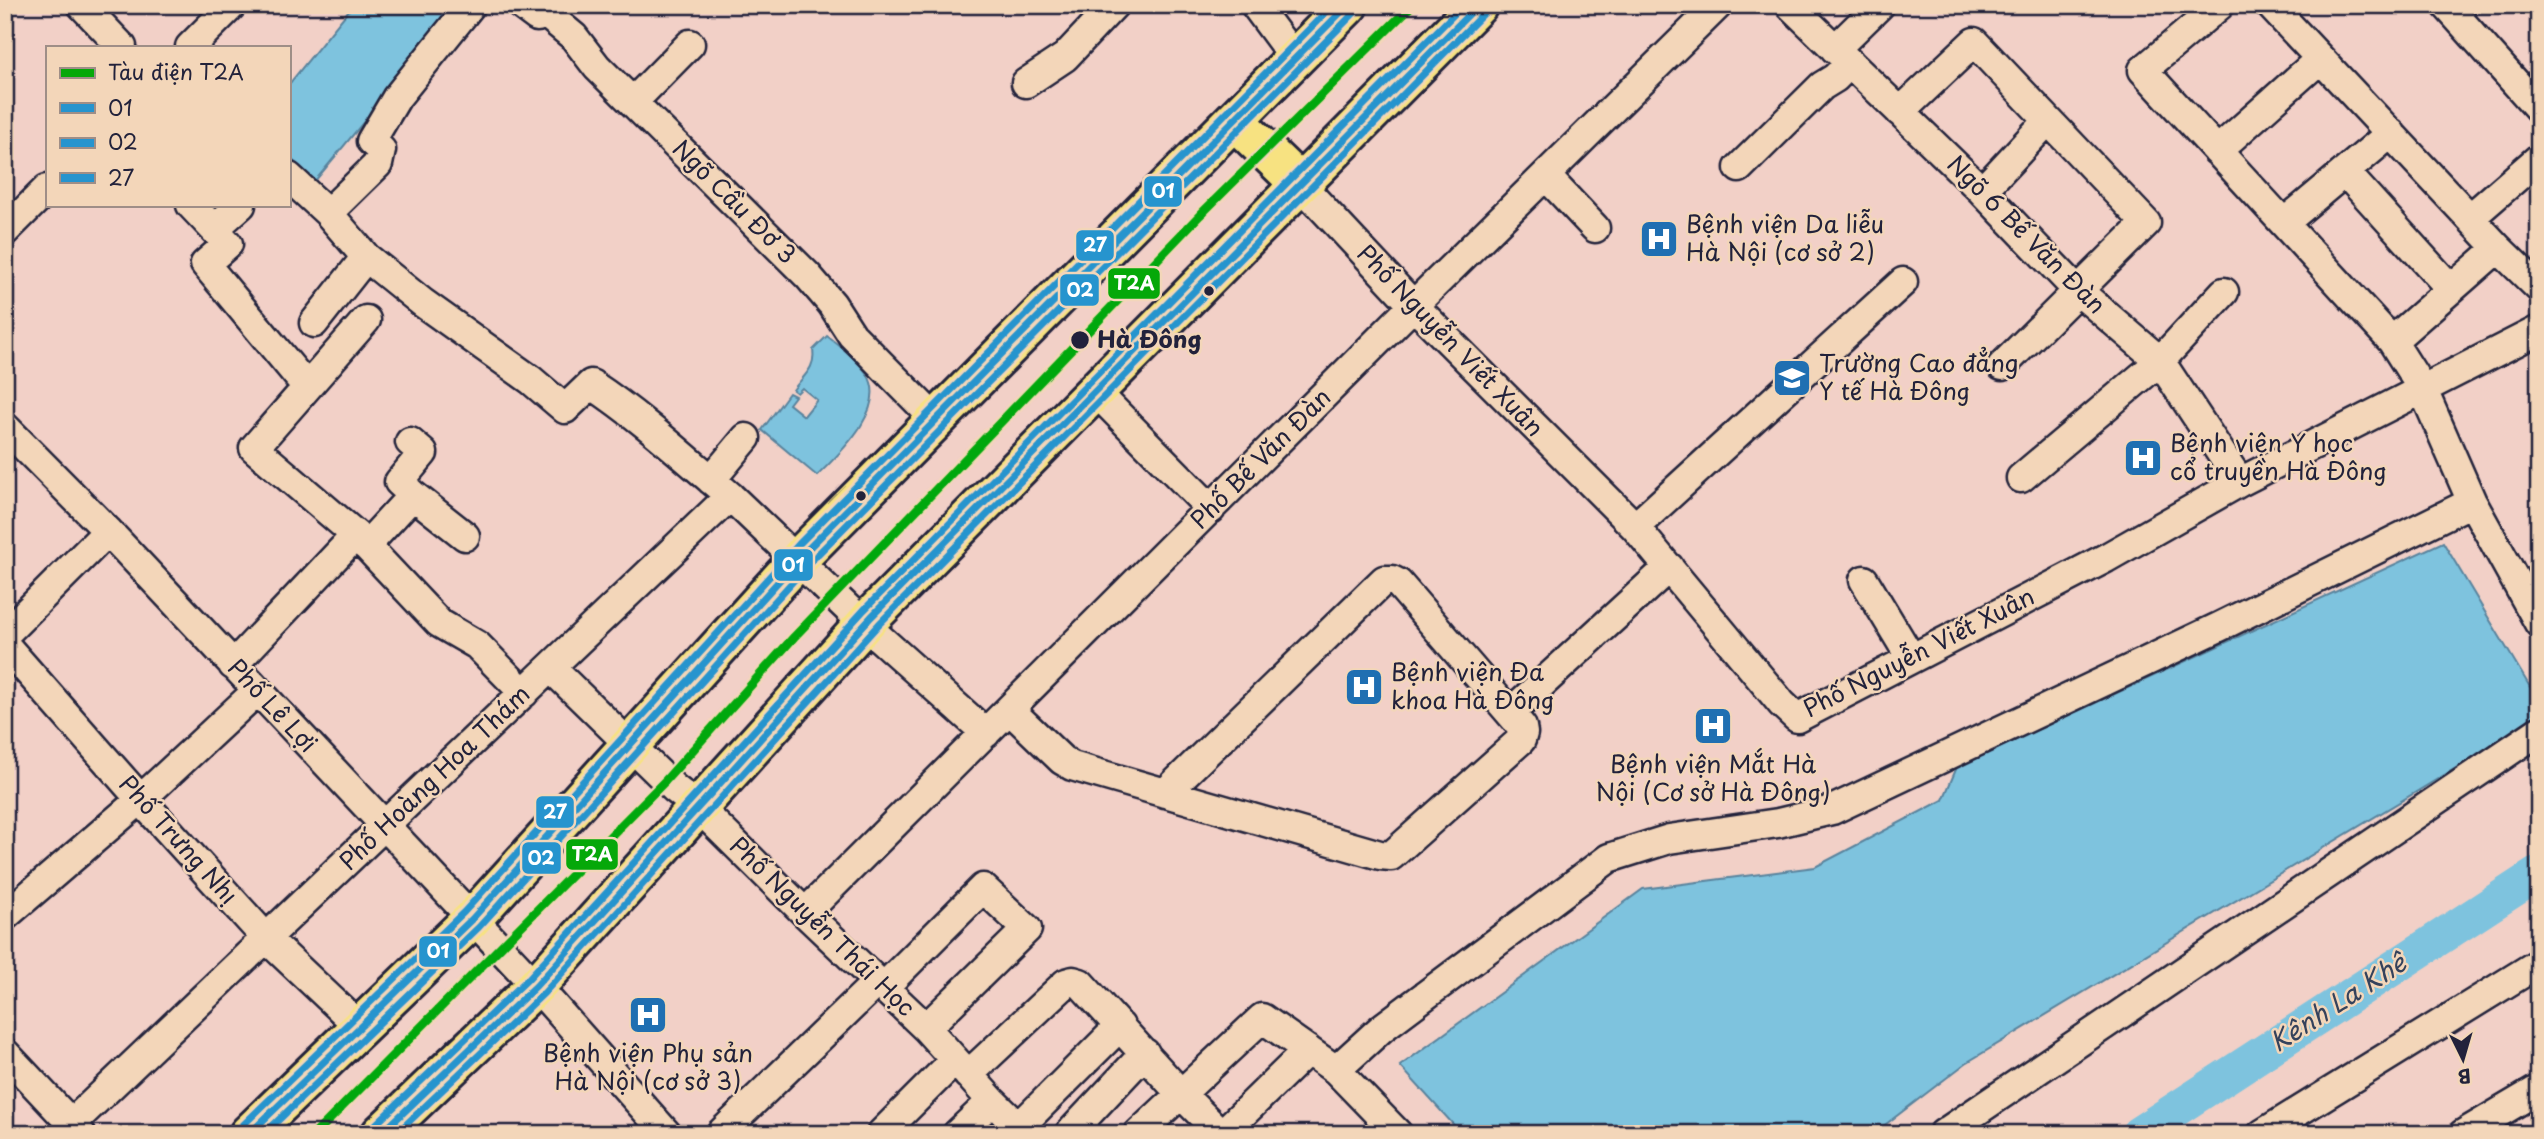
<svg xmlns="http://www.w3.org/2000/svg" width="2544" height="1139" font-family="'Playpen Sans',sans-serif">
<rect width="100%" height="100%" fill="#f2d0c7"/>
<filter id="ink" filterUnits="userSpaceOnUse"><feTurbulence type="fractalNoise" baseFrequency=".0143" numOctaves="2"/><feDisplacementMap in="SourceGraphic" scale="14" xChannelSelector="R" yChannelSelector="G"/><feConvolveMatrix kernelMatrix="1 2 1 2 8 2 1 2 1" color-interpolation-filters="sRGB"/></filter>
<g filter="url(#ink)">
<path fill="#7ec3de" stroke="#59839d" stroke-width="2" d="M353 5H460L315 181 289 157V84Z
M827 336C841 347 857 359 867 374 889 408 839 454 817 476L762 430 789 393 795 396 789 404 804 416 817 400 802 388 797 393 793 390C804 375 816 368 813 350Z
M2443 542 2539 702V718L1966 1063 1873 1134H1462L1400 1066 1643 889 1815 867 1943 800 1957 767Z"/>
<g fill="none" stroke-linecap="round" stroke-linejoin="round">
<path stroke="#7ec3de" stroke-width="35" d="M2138 1134 2539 873"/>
<g stroke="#22223b" stroke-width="33">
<path id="minor" d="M82 5 122 47
M521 5 537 17 544 12 574 37 597 67 808 276 832 304 852 335 936 420
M1255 5 1295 59
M1790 5 1982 191 2077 290 2160 361 2240 482
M2220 5 2143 70 2392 341 2423 390 2472 502
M2270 5 2498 248 2539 288
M2446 5 2539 109
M190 47 232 5
M1835 49 1880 5
M1026 83 1065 57 1114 5
M633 102 690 44
M1900 112 1974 42 2048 120 1982 191
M2217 151 2320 59
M1739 168 1822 86 1835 78 1850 63
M2345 172 2451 289
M1546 176 1595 228
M289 177 328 213 366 257 423 303 531 380 565 409 591 384C641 417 684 457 730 496
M1300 184 1414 306 1635 527 1782 704 1797 718 2106 558 2240 482 2539 330
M191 205 228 244 205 264 307 387
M328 213 378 164 381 150 371 141 397 97 471 5
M2470 218 2539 158
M2284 223 2391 133
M214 229 241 205
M5 231 47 189
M314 323 366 257
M2392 341 2498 248
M2002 366 2146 223 2048 120
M1095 391 1211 509
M5 427 108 531 536 986 667 1134
M410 442 423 453 399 482 413 495
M2021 478 2160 361 2224 292
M711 480 746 438
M1635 527 1903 282
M356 535 439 623 477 645 524 693
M366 546 413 495 465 536
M1864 580 1911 658
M5 634 108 531
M5 645 149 809 267 939 360 1027
M233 665 356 535 254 448 366 320
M551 668 674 788 698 807 805 913 926 1028 992 1101 1026 1134
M1010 710 1062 760 1072 766 1380 855 1391 856 1521 740 1523 733 1522 727 1398 583 1392 580H1384L1165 793
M1510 713 1669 567
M805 913 1428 291 1718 5
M5 916 141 799 257 691
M883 988 983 888 1027 929 926 1028
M5 1053 81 1134
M1336 1070 1382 1028 1609 858 1669 839 1778 823 1832 810 2219 627 2472 502 2539 623
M968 1075 1066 983 1073 981 1080 983 1181 1094 1221 1134
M71 1124 730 496 864 624 986 733
M1019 1127 1120 1026
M720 1134 877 982
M881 1134 955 1060
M957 1134 992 1101
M1069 1134 1145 1053
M1138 1134 1262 1018 1336 1070 1398 1134
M1222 1134 1308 1050
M1943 1134 2539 731
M2262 1134 2539 963
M2463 1134 2539 1089"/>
</g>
<g stroke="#22223b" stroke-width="44">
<path id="highway" d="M1234 120 1300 184
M249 1134 472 919 806 551 1348 5
M381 1134 536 986 871 617 1478 5"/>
</g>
<use href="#minor" stroke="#f3d6b9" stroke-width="28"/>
<use href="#highway" stroke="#f7e281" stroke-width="38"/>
<g stroke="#f3d6b9" stroke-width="12">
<path id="bus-1" d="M249 1134 472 919 806 551 1348 5
M381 1134 536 986 871 617 1478 5"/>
</g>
<g stroke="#f3d6b9" stroke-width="12">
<path id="bus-2" d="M264 1134 479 927 814 558 1355 12
M396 1134 544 993 879 624 1485 12"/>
</g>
<g stroke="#f3d6b9" stroke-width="12">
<path id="bus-3" d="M242 1126 464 912 799 544 1333 5
M374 1126 528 979 864 610 1463 5"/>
</g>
<use href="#bus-1" stroke="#2694ce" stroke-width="7"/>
<use href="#bus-2" stroke="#2694ce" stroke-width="7"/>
<use href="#bus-3" stroke="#2694ce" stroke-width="7"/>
<g stroke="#f3d6b9" stroke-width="14">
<path id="metro-1" d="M315 1134 665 781 794 637 1200 215 1412 5"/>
</g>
<use href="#metro-1" stroke="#05a809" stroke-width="9"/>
</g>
</g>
<defs>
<g id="hospital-square" transform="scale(2.0125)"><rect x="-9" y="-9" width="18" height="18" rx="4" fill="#1f6fb2" stroke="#f3d6b9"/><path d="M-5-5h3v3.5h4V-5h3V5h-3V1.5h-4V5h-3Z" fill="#fff"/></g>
<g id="university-square" transform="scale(2.0125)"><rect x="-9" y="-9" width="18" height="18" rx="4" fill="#1f6fb2" stroke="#f3d6b9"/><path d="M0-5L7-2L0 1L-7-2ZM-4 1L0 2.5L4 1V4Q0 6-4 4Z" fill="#fff"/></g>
</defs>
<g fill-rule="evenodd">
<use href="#hospital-square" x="1659" y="239"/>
<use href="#university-square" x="1792" y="378"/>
<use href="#hospital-square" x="2143" y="458"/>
<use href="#hospital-square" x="1364" y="687"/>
<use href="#hospital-square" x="1713" y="726"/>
<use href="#hospital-square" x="648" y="1015"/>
</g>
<g fill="#22223b" stroke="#f3d6b9" stroke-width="2.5">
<circle cx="1209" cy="291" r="6"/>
<circle cx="1080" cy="340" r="10"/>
<circle cx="861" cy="496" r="6"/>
</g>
<g text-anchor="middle" stroke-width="5" stroke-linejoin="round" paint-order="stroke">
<g font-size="24" fill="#22223b" stroke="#f3d6b9">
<text transform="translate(734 202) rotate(45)" y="8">Ngõ Cầu Đơ 3</text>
<text transform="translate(2026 235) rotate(45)" y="8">Ngõ 6 Bế Văn Đàn</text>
<text transform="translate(1450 341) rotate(46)" y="8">Phố Nguyễn Viết Xuân</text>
<text transform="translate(1261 459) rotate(-45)" y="8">Phố Bế Văn Đàn</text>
<text transform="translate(1919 653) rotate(-27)" y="8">Phố Nguyễn Viết Xuân</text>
<text transform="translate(272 706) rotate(47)" y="8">Phố Lê Lợi</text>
<text transform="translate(435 778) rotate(-44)" y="8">Phố Hoàng Hoa Thám</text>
<text transform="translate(178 840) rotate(48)" y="8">Phố Trưng Nhị</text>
<text transform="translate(822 927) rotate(44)" y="8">Phố Nguyễn Thái Học</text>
</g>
<g font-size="24" fill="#22223b" stroke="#f3d6b9" text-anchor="start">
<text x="1686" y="233">Bệnh viện Da liễu<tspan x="1686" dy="28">Hà Nội (cơ sở 2)</tspan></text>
<text x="1819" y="372">Trường Cao đẳng<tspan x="1819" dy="28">Y tế Hà Đông</tspan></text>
<text x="2170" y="452">Bệnh viện Y học<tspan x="2170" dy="28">cổ truyền Hà Đông</tspan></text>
<text x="1391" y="681">Bệnh viện Đa<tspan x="1391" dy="28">khoa Hà Đông</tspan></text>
<text x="1713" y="773" text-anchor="middle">Bệnh viện Mắt Hà<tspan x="1713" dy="28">Nội (Cơ sở Hà Đông)</tspan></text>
<text x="648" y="1062" text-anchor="middle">Bệnh viện Phụ sản<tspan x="648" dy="28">Hà Nội (cơ sở 3)</tspan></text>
</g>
<g font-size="24" font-weight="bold" fill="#22223b" stroke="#f3d6b9" text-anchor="start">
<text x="1097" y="348">Hà Đông</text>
</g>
<g font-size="26" font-style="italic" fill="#34425c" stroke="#f3d6b9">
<text transform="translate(2338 1003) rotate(-33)" y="9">Kênh La Khê</text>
</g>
</g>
<g stroke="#f3d6b9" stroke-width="2.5">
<rect x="1143" y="175" width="40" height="33" rx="7" fill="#2694ce"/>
<rect x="1075" y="229" width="40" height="33" rx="7" fill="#2694ce"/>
<rect x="1107" y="267" width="54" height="33" rx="7" fill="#05a809"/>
<rect x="1059" y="273" width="41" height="34" rx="7" fill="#2694ce"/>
<rect x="773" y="548" width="41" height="34" rx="7" fill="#2694ce"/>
<rect x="535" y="795" width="40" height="34" rx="7" fill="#2694ce"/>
<rect x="565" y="838" width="54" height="33" rx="7" fill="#05a809"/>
<rect x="521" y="841" width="41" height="34" rx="7" fill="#2694ce"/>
<rect x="418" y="935" width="40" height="33" rx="7" fill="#2694ce"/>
</g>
<g font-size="19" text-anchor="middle" font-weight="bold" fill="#fff">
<text x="1163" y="198">01</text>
<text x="1095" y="252">27</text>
<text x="1134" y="290">T2A</text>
<text x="1080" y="297">02</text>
<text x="793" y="572">01</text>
<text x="555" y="819">27</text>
<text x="592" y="861">T2A</text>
<text x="541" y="865">02</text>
<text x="438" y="958">01</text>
</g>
<rect width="2544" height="1139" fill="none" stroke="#f3d6b9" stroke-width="28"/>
<rect x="14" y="14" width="2516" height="1111" fill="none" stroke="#22223b" stroke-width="2.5" filter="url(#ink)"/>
<rect x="46" y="46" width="245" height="161" fill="#f3d6b9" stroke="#9f8e87" stroke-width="2"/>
<rect x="60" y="68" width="35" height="10" fill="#05a809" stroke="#9f8e87" stroke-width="2"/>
<text x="108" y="80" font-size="21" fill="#22223b">Tàu điện T2A</text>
<rect x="60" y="103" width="35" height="10" fill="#2694ce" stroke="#9f8e87" stroke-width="2"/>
<text x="108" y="116" font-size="21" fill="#22223b">01</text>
<rect x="60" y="138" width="35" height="10" fill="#2694ce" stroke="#9f8e87" stroke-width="2"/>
<text x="108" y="150" font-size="21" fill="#22223b">02</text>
<rect x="60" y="173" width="35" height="10" fill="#2694ce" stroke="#9f8e87" stroke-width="2"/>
<text x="108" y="186" font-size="21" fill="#22223b">27</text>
<g transform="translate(2463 1059) rotate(175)" stroke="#f3d6b9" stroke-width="5" paint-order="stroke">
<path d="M0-5L12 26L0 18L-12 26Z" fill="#22223b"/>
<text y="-10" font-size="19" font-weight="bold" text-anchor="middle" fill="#22223b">B</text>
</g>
</svg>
